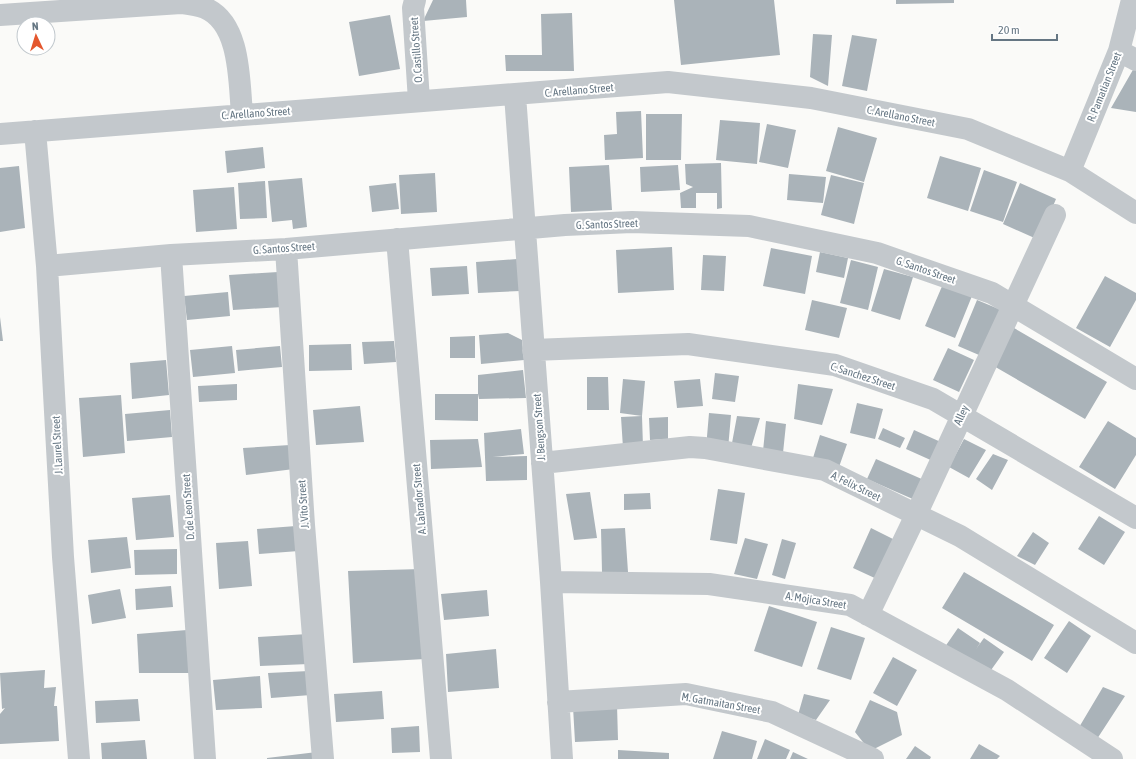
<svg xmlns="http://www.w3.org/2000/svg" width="1136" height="759" font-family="'Asap Condensed',sans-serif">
<rect width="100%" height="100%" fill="#fafaf8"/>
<path fill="#aab3b9" d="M433 0H466L467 17 423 21Z
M674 0H774L780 55 681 65Z
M896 0H954V3L896 4Z
M572 13 574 71H506L505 55H542L541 14Z
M390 15 400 69 359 76 349 22Z
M813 34 832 35 828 86 810 77Z
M852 35 877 39 867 91 842 86Z
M1134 68 1136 69V112L1111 108Z
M641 111 643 158 605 160 604 135 617 134 616 112Z
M646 114H682L681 160H646Z
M720 120 760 123 757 164 716 160Z
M767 124 796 130 788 168 759 162Z
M838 127 877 138 864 182 826 171Z
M263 147 265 168 227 173 225 151Z
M940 156 981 168 968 211 927 198Z
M721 163 722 208 717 209V193H696V208H681L680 193 693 187 686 184 685 164Z
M609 165 612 210 571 212 569 167Z
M678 165 680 190 641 192 640 167Z
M19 166 25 228 0 232V168Z
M984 170 1017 182 1003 222 970 211Z
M435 173 437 212 401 214 399 175Z
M789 174 826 177 823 203 787 200Z
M831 175 864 183 854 224 821 215Z
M302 178 307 227 293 229 292 220 272 222 268 181Z
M265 181 267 218 240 219 238 183Z
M396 183 399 209 372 212 369 186Z
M1020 183 1056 199 1039 240 1003 224Z
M234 187 237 229 196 232 193 190Z
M672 247 674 290 618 293 616 250Z
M771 248 812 256 805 294 763 286Z
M820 252 848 258 844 278 816 272Z
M703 255 726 256 724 291 701 290Z
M517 259 520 291 478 293 476 262Z
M851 260 878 267 868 310 840 303Z
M467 266 469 294 432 296 430 268Z
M884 269 913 277 900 320 871 311Z
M278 272 283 307 233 310 229 275Z
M1105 276 1136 293V300L1110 347 1076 328Z
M943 284 972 296 955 338 925 326Z
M228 292 230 316 187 320 184 296Z
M812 300 847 308 839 338 805 330Z
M977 300 1006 312 986 358 958 346Z
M0 317 3 341H0Z
M1014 328 1107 382 1085 419 992 365Z
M508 333 522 340 524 360 481 364 479 335Z
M475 336V358H450V337Z
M394 341 396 362 364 364 362 342Z
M351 344 352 370 309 371V345Z
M232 346 235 373 193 377 190 350Z
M280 346 282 367 238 371 236 350Z
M948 348 974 360 959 392 933 380Z
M166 360 169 395 132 399 130 363Z
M523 370 526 398 479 399 478 394V421L435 420V394H478V375Z
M715 373 739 376 735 402 712 399Z
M587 377H608L609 410H587Z
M623 379 645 381 642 416 620 413Z
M700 379 703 406 677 408 674 381Z
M237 384V400L199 402 198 386Z
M798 384 833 389 822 425 794 419Z
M121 395 125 453 83 457 79 398Z
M857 403 883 409 875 439 850 433Z
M360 406 364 442 316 445 313 410Z
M170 410 172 437 127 441 125 414Z
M709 413 731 415 728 449 706 448Z
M642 416 643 447 623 448 621 417Z
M737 416 760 418 751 448 732 443Z
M668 417V439L650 440 649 418Z
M766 421 786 424 783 453 763 451Z
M1108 421 1136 438V455L1115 489 1079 467Z
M883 428 905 438 900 448 878 439Z
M521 429 524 454 493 457 527 456V480L486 481 484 433Z
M914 430 943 443 935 462 906 449Z
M820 435 847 444 839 467 813 458Z
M478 439 482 467 431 469 430 440Z
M964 439 986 450 969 478 949 467Z
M290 445 294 469 246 475 243 448Z
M993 454 1008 460 992 490 976 479Z
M876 459 924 480 915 500 867 479Z
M718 489 745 493 737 544 710 540Z
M590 492 597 538 574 540 566 494Z
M650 493 651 509 624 510V494Z
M170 495 174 537 136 540 132 498Z
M1099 516 1125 532 1104 565 1078 549Z
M296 526 299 551 259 554 257 529Z
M625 528 628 572H602L601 529Z
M871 528 897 541 879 580 853 568Z
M1033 532 1049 543 1035 565 1017 556Z
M127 537 131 568 91 573 88 540Z
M745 538 768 544 757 579 734 574Z
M782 539 796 543 785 579 772 575Z
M248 541 252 586 219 589 216 543Z
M177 549V574L135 575 134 550Z
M422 569 425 659 353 663 348 571Z
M964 572 1054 625 1032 661 942 608Z
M171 586 173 607 136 610 135 589Z
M120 589 126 618 92 624 88 595Z
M487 590 489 616 444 620 441 594Z
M769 606 817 622 802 667 754 651Z
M1069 621 1091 636 1067 673 1044 658Z
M831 627 865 638 851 680 817 669Z
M958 628 980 643 976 649 984 638 1004 652 986 677 940 654Z
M187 630 190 673H139L137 634Z
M308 634 309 664 260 666 258 637Z
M496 649 499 688 448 692 446 654Z
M893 657 917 670 897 706 873 693Z
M45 670 44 688 56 687 54 706H57L59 741 0 744V714L5 708 2 709 0 673Z
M309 671 311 695 271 698 268 673Z
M260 676 262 708 216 710 213 680Z
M1103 687 1125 696 1097 739 1078 729Z
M382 691 384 719 336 722 334 694Z
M804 694 830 700 816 720 798 715Z
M138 699 140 721 96 723 95 701Z
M870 700 897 712 902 735 870 751 855 732Z
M617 705 618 740 575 742 573 707Z
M419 726 420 752 392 753 391 728Z
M722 731 757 741 752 759H713Z
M765 739 790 750 786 759H757Z
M145 740 147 759H102L101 743Z
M979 744 1000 756 997 759H970Z
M915 746 931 757 930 759H906Z
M618 750 669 753V759H618Z
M317 752V759H267V758Z
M793 752 808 759H790Z"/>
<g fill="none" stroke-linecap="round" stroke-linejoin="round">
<path stroke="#c3c8cc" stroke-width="22" d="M415 0 413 8 419 101
M0 15 181 3C189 4 198 5 205 8 241 23 239 82 242 114
M1119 51 1136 60
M515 95 551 582 562 759
M35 131 47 266 63 557 79 759
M0 134 668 82 811 98 968 129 1070 171 1136 213
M1070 171 1119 51 1132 0
M397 239 441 759
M286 249 304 525 323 759
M171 255 205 759
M47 266 171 255 286 249 565 225 632 222 749 226 877 253 992 293 1136 379
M533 350 688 344 835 365 933 399 1136 518
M542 463 690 447 705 448 825 470 960 536 1136 643
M551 582 709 584 850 605 1007 690 1112 759
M868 615 916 515 1055 215
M558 702 686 694 772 712 873 759"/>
</g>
<g text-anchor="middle" stroke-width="4" stroke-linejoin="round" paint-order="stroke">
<g font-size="11" fill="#657683" stroke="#fff">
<text transform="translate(416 50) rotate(-94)" y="4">O. Castillo Street</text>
<text transform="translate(1104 87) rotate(-68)" y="4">R. Pamatian Street</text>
<text transform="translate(579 90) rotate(-5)" y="4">C. Arellano Street</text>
<text transform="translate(256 113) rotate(-4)" y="4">C. Arellano Street</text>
<text transform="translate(901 116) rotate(11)" y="4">C. Arellano Street</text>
<text transform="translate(607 224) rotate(-2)" y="4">G. Santos Street</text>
<text transform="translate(284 248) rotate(-4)" y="4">G. Santos Street</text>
<text transform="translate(926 270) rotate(19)" y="4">G. Santos Street</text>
<text transform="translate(863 376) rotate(18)" y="4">C. Sanchez Street</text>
<text transform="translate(961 415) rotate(-65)" y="4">Alley</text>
<text transform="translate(539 427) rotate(-94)" y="4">J. Bengson Street</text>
<text transform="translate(57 445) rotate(-93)" y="4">J. Laurel Street</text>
<text transform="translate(856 486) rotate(26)" y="4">A. Felix Street</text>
<text transform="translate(419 499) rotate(-95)" y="4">A. Labrador Street</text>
<text transform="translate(303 504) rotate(-94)" y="4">J. Vito Street</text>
<text transform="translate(188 507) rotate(-94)" y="4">D. de Leon Street</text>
<text transform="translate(816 600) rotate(9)" y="4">A. Mojica Street</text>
<text transform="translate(721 703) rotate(10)" y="4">M. Gatmaitan Street</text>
</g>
</g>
<g transform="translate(36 36) rotate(356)"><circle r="19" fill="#ffffff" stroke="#c1c8cd"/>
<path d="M0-3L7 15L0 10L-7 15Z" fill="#e4572e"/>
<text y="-6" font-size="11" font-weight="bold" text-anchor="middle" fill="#657683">N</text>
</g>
<path d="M992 34v6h65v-6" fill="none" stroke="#657683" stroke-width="2"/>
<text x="998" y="34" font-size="12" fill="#657683" stroke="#ffffff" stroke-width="3" paint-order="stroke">20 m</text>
</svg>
